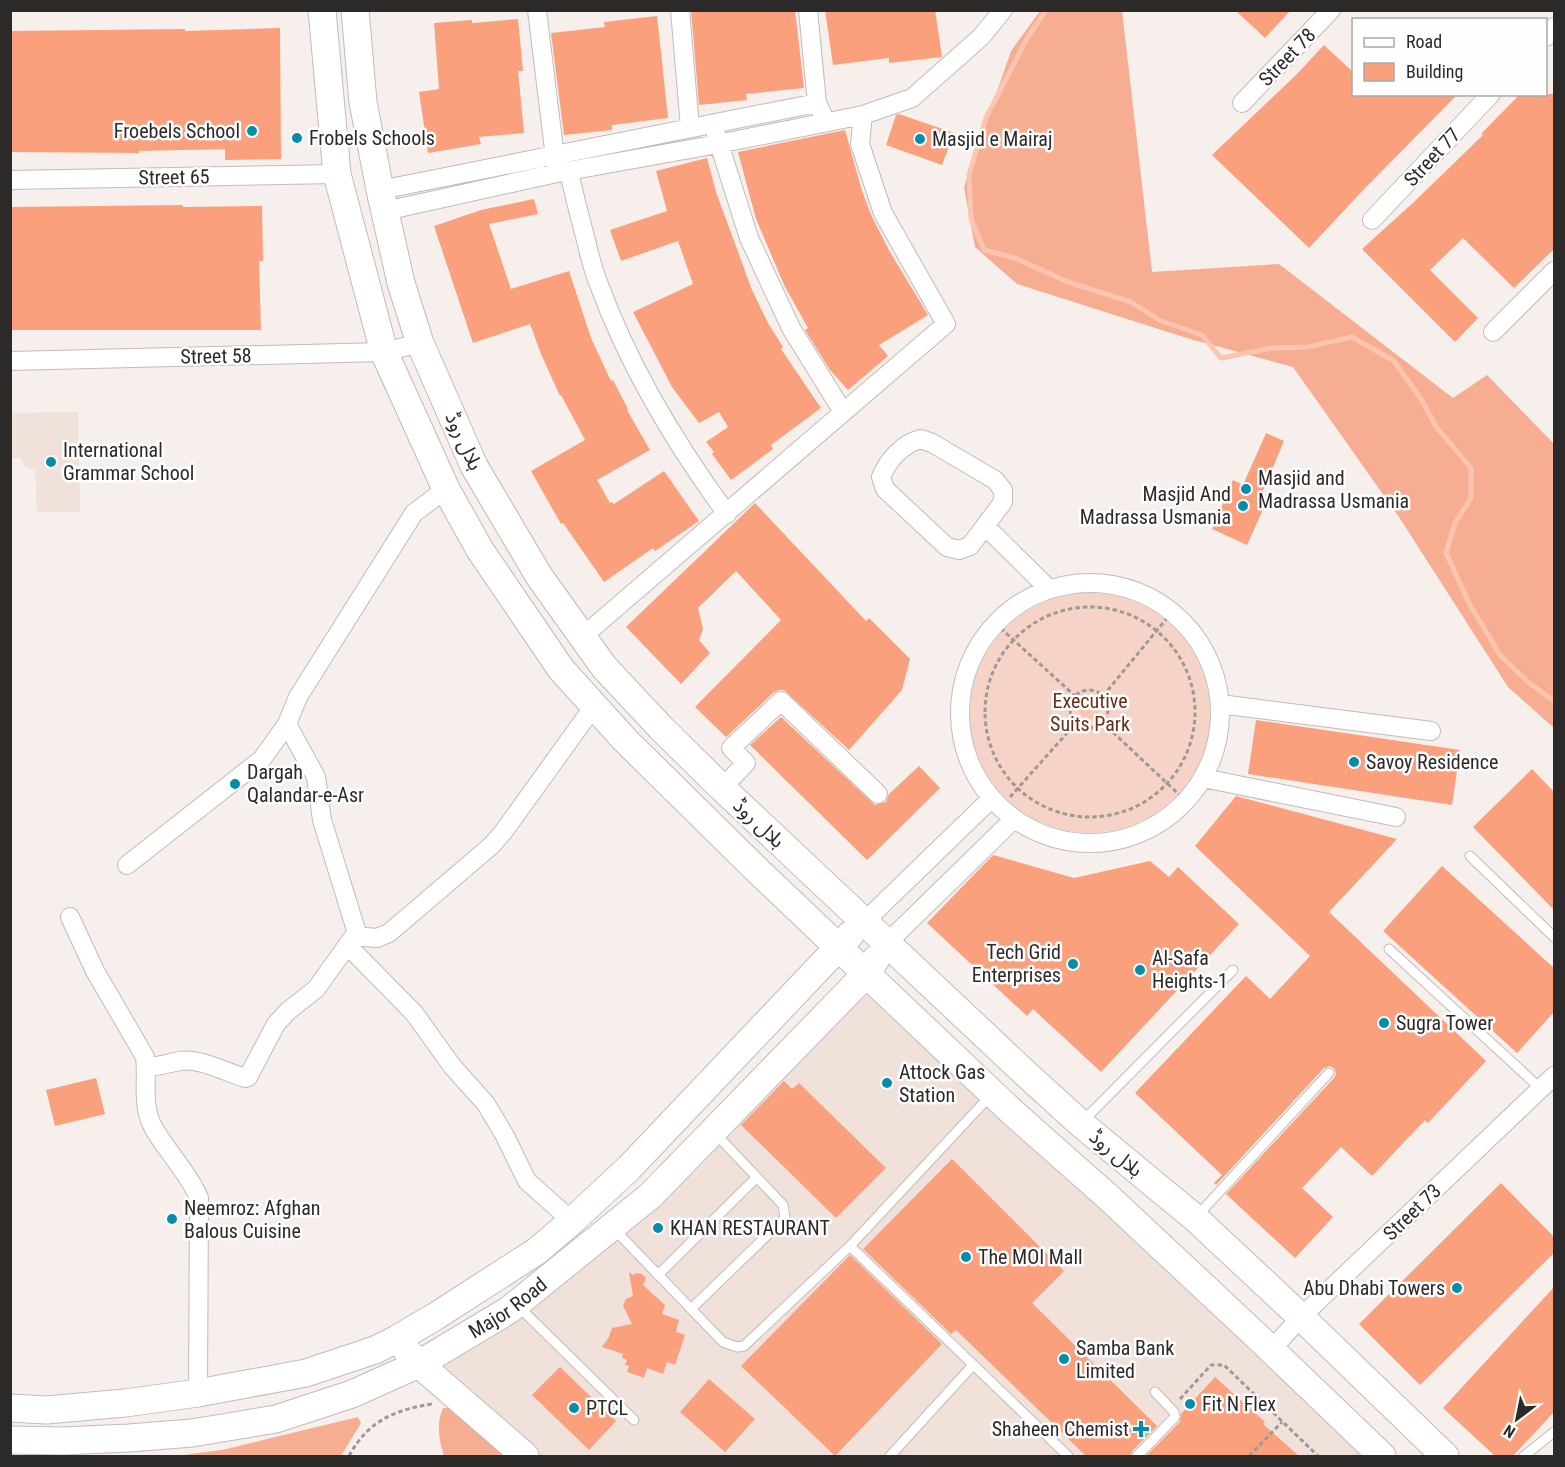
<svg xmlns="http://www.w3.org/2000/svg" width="1565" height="1467" font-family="'Roboto Condensed','Noto Sans Arabic',sans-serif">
<rect width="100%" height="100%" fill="#f6efec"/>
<path fill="#f1e1db" d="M78 412 80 512H37L35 470 25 467 21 458H11V413Z
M867 973 1381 1456H523L422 1367 591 1244Z"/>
<path fill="#f5d3c7" d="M970 713a120 120 0 1 1 240 0a120 120 0 1 1-240 0Z"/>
<path fill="#f6ad91" d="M1040 11H1122L1152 272 1279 264 1453 398 1487 375 1554 444V728L1508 687 1399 517 1293 367 1190 339 1017 284 975 247 964 187 1011 51Z
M443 1408H452L514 1456H444C439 1441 436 1424 443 1408Z
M358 1417 361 1423 341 1456H96H176L222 1450Z"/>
<path fill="#fdc4af" d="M1079 709a10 10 0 1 1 20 0a10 10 0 1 1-20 0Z"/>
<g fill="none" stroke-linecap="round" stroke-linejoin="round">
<path stroke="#fdc4af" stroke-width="5" d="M1046 10 1026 40 986 118 969 175 971 219 984 250 1015 258 1068 282 1131 302 1161 321 1202 335 1221 358 1272 348 1308 347 1352 337 1394 361 1421 399 1437 428 1471 468V498L1455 523 1446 553 1469 603 1500 655 1528 682 1554 701"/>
</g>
<path fill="#faa07d" d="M691 10H795L804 88 746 94 747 100 699 105Z
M825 10H935L942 57 889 63V58L833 65Z
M1235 10H1291L1265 38Z
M657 16 668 118 612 125V130L564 135 551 33 605 27 604 22Z
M518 19 523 71H518L524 133 479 137 481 144 428 153 419 92 439 89 434 23 472 20V23Z
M280 28 281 159 225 160V149L139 151V153L10 152V31L185 29V31Z
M1324 45 1353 72V94H1458L1365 188 1309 248 1212 155 1297 74Z
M1520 94H1554V249L1514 288 1463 238 1430 270 1478 318 1455 342 1362 249 1415 201 1483 135 1481 134Z
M899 114 954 133 942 165 886 145 896 115Z
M845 130 862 191 872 217 890 252 928 315 879 345 888 356 848 390 830 370 805 330 808 328 785 287 756 219 738 152Z
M707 158 716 192 752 290 768 323 783 347 781 349 821 408 771 445 773 449 731 480 712 454 714 452 706 442 728 427 719 412 699 423 672 387 633 312 693 284 678 241 621 261 610 230 667 211 656 171Z
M534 199 538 214 489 224 511 289 569 271 591 338 611 381 613 380 628 409 627 410 650 450 597 480 610 503 612 502 614 504 664 471 699 521 655 551 653 548 604 582 563 523 561 524 531 471 585 440 561 395 560 396 541 354 530 324 473 343 434 226 481 210Z
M183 205V207L262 206 263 261H259L261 330H10V207Z
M1266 433 1284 441 1262 493 1269 496 1247 545 1212 529 1233 480 1243 485Z
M755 503 866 621 869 618 910 659 902 690 849 750 784 690H779L773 693 726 737 695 707 781 620 736 571 698 608 703 629 699 640 710 653 681 684 626 627Z
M781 717 875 805 886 802 889 794 919 766 940 788 867 860 750 745Z
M1256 720 1460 750 1452 805 1248 774Z
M1532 769 1554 792V910L1473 827Z
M1236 796 1397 839 1329 912 1486 1061 1428 1123 1425 1120 1372 1176 1341 1147 1302 1188 1333 1217 1295 1258 1226 1194 1334 1078 1336 1074 1334 1068 1330 1066 1324 1068 1216 1185 1214 1183 1222 1175 1135 1093 1246 976 1270 999 1310 956 1195 846Z
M993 855 1074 878 1150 861 1169 877 1178 867 1239 924 1101 1072 1033 1009 1027 1016 927 923Z
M1442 866 1554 968V1012L1517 1053 1383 931Z
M96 1078 105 1114 55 1126 46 1090Z
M784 1081 792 1089 799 1083 886 1168 836 1218 741 1125Z
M952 1159 1064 1271 1032 1303 1157 1426 1132 1451 1130 1456H1086L956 1330 951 1334 863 1249Z
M1501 1183 1554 1237V1253L1420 1385 1359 1324Z
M850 1255 942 1344 835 1456 741 1366Z
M629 1272 633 1275 636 1273 642 1274 646 1278 643 1285 665 1305 662 1314 679 1320 676 1332 685 1335 675 1365 667 1362 663 1374 647 1368 644 1378 627 1372 629 1366 625 1365 627 1360 622 1358 623 1354 602 1347 609 1337 612 1328 632 1324 623 1306 626 1299 633 1296Z
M1554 1287V1412L1513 1456H1495L1443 1408Z
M560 1367 616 1421 589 1450 532 1395Z
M1215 1377 1265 1422 1263 1424 1299 1456H1146L1180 1422 1181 1414Z
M709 1379 755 1419 725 1452 680 1412Z"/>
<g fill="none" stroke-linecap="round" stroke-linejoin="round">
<g stroke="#c2bbb8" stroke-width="11">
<path id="lane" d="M1470 856 1554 937
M1389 949 1541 1089
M1082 1122 1233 970
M1197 1216 1329 1073
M614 1229 723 1342 737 1347 744 1346 850 1246 1068 1456
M850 1246 990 1096
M658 1275 756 1178
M518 1306 634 1420
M691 1309 785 1218 783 1205 715 1133
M890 1456 973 1365
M1137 1456 1175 1417 1174 1412 1155 1392
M1524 1456 1554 1432"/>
</g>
<g stroke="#c2bbb8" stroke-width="20">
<path id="street" d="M537 10 556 166
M680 10 690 128
M808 10 817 103 822 113
M1546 37 1554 27
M1242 103 1331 10
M716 134 749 238 791 328 843 412
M569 171C573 191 578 210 583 229 588 247 591 265 598 282 629 367 674 442 727 514
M10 180 337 174
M380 190 817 103
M385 211 557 173 718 144 863 115 912 98 981 37 1003 10
M1372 220 1491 94
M1493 332 1554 271
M10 361 384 352 420 343
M921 439 932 443 995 480 1003 490V502L970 546 959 550 947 547 885 489 881 477C888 460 902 444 921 439Z
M985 526 1049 589
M960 713a130 130 0 1 1 260 0a130 130 0 1 1-260 0Z
M582 637 946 324 883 213 860 144 863 115
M1220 704 1431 731
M1203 778 1396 817
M722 788 746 763 731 748 781 701 878 794
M127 865 262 759 287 724 298 697 414 513 446 489
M70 917 95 971 145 1057C148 1081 141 1104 153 1127 167 1152 188 1172 199 1198L198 1393
M864 922 992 798
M354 936 377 938 389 933 492 845 504 831 594 706
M887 943 1014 819
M348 946 414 1013 452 1066 486 1104 505 1136 527 1181 572 1221
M146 1067C158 1067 168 1063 180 1061 200 1058 226 1072 245 1078L248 1077 276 1024 288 1011 316 989 354 936 356 930 322 820 316 777 287 724
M1271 1350 1301 1317 1554 1076"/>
</g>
<g stroke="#c2bbb8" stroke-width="29">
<g id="secondary">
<path d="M322 10 337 174 384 352 446 489 480 550 561 669 625 740 757 870 1011 1111 1107 1196 1262 1341 1382 1456"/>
<path d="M355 10 363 102 380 190 401 283 420 343 474 466 539 576 604 667 662 729 722 788 1025 1073 1080 1123 1195 1218 1301 1317 1445 1456"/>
<path d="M407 1351 419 1364 525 1456"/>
<path d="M10 1408 46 1410 125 1403 198 1393 306 1373 375 1350 397 1339 436 1316 537 1251 572 1221 629 1168 850 935"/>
<path id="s1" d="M10 1440 62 1441 129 1438 192 1433 276 1419 352 1394 419 1364 509 1310 650 1196 867 973 876 959"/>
</g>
</g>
<path stroke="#9e9997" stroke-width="3" stroke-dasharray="4.5 3" stroke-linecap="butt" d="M985 712a105 105 0 1 1 210 0a105 105 0 1 1-210 0Z
M995 623 1075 696
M1070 709a19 19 0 1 1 38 0a19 19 0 1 1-38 0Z
M1103 696 1172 612
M1102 722 1186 801
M1010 797 1076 723
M1180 1399 1211 1365H1224L1318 1456
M349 1456C368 1421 394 1410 432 1404
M1249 1456 1282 1422"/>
<use href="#lane" stroke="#fff" stroke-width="9"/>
<use href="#street" stroke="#fff" stroke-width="18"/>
<use href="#secondary" stroke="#fff" stroke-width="27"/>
</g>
<g fill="#068cab" stroke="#fefefe" stroke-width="2">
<circle cx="252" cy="131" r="6"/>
<circle cx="297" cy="138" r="6"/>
<circle cx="920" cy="139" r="6"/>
<circle cx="51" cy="462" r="6"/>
<circle cx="1246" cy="489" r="6"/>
<circle cx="1243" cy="506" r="6"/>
<circle cx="1354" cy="762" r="6"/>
<circle cx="235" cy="784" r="6"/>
<circle cx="1073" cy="964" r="6"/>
<circle cx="1140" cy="970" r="6"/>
<circle cx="1384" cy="1023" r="6"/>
<circle cx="887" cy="1083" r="6"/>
<circle cx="172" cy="1219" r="6"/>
<circle cx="658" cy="1228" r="6"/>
<circle cx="966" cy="1257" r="6"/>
<circle cx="1457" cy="1288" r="6"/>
<circle cx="1064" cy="1359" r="6"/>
<circle cx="1190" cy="1404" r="6"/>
<circle cx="574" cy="1408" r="6"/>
<path d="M1138 1420h6v6h6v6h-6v6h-6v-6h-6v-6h6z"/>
</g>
<g text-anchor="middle" stroke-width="5" stroke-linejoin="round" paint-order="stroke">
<g font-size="20" fill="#2c2a29" stroke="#fefefe">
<text transform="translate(1287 57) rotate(-46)" y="7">Street 78</text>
<text transform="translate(1432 157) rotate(-47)" y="7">Street 77</text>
<text transform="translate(174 177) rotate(-1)" y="7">Street 65</text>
<text transform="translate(216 356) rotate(-1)" y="7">Street 58</text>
<text transform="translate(464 441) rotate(65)" y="7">ہلال روڈ</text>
<text transform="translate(759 823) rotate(43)" y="7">ہلال روڈ</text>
<text transform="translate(1116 1153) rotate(39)" y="7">ہلال روڈ</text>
<text transform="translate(1412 1212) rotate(-44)" y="7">Street 73</text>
<text dy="7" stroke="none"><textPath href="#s1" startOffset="526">Major Road</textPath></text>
</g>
<g font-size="20" fill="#2c2a29" stroke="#fefefe" text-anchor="start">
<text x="240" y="138" text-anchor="end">Froebels School</text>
<text x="309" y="145">Frobels Schools</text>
<text x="932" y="146">Masjid e Mairaj</text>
<text x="63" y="457">International<tspan x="63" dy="23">Grammar School</tspan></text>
<text x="1258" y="485">Masjid and<tspan x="1258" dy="23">Madrassa Usmania</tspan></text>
<text x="1231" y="501" text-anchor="end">Masjid And<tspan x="1231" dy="23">Madrassa Usmania</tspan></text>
<text x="1366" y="769">Savoy Residence</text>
<text x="247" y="779">Dargah<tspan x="247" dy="23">Qalandar-e-Asr</tspan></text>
<text x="1061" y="959" text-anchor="end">Tech Grid<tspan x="1061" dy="23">Enterprises</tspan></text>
<text x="1152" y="965">Al-Safa<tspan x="1152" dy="23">Heights-1</tspan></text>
<text x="1396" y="1030">Sugra Tower</text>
<text x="899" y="1079">Attock Gas<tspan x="899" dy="23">Station</tspan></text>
<text x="184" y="1215">Neemroz: Afghan<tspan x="184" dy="23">Balous Cuisine</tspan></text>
<text x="670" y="1235">KHAN RESTAURANT</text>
<text x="978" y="1264">The MOI Mall</text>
<text x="1445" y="1295" text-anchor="end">Abu Dhabi Towers</text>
<text x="1076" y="1355">Samba Bank<tspan x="1076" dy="23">Limited</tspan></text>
<text x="1202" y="1411">Fit N Flex</text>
<text x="586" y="1415">PTCL</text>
<text x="1129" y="1436" text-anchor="end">Shaheen Chemist</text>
</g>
<g font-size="20" fill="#682f18" stroke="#fefefe">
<text x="1090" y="708">Executive<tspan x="1090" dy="23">Suits Park</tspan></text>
</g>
</g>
<rect width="1565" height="1467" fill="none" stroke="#2c2a29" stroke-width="24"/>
<rect x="1352" y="18" width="195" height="78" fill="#fefefe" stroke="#aaa9a9" stroke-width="1.5"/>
<rect x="1364" y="38" width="30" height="9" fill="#ffffff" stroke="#aaa9a9" stroke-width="1.5"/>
<text x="1406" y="48" font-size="18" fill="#2c2a29">Road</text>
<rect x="1364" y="63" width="30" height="18" fill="#faa07d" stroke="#aaa9a9" stroke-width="1.5"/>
<text x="1406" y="78" font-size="18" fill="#2c2a29">Building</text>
<g transform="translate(1517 1419) rotate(212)" stroke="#fefefe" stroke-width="4.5" paint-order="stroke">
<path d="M0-4.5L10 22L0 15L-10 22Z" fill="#2c2a29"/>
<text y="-9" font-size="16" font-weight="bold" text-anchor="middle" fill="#2c2a29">N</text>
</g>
</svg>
